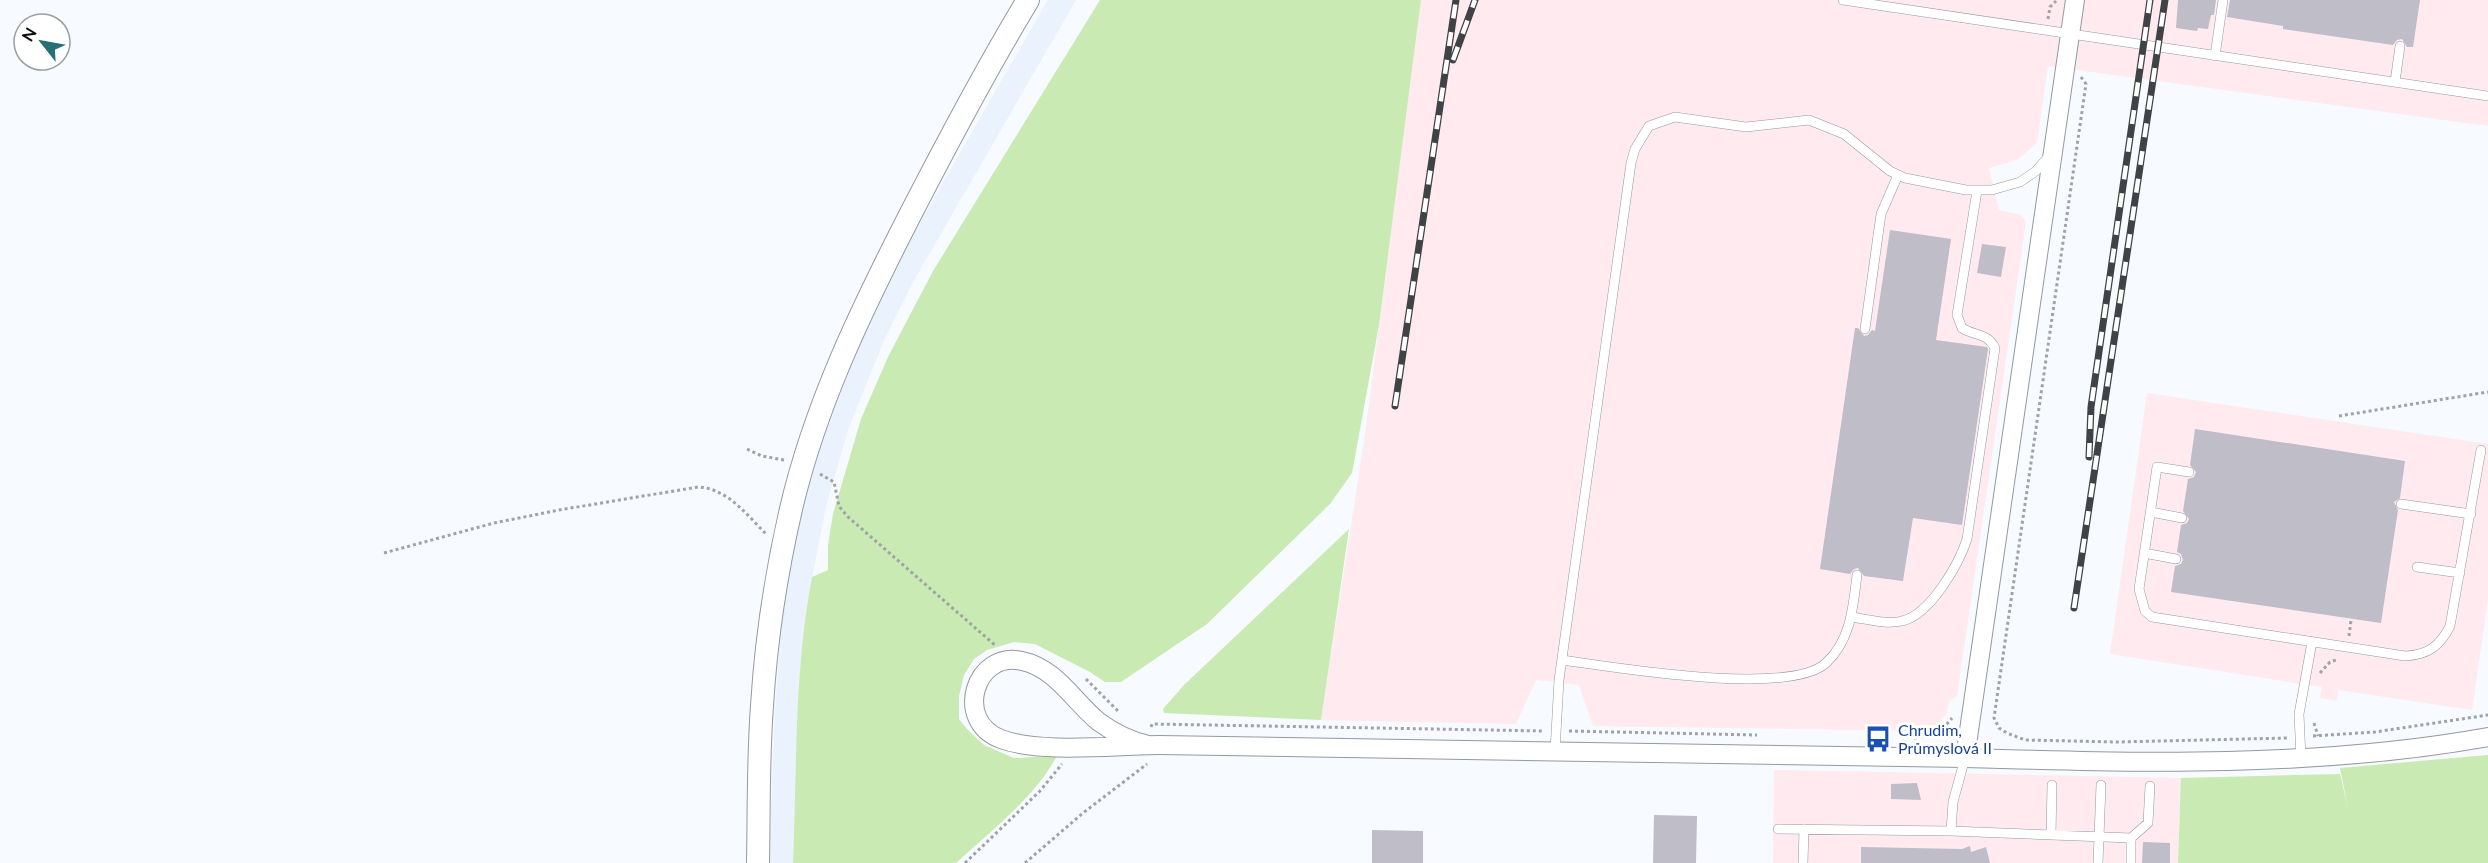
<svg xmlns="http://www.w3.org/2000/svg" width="2488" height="863" font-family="Lato,sans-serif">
<rect width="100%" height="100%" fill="#f7fafe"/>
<path fill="#ffeaef" d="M1421 0H2488V126L2048 66 2037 143 2017 160 1989 168 1999 210 2021 215 2026 222 1957 696 1950 700 1946 714 1939 723 1930 730 1921 731 1593 726 1579 685 1536 680 1516 724 1321 720 1365 435Z
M2147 393 2488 444V599L2472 710 2338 690 2337 701 2320 698 2322 687 2110 654Z
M1774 770 2181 778 2178 863H1773Z"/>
<path fill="#eaf2fe" d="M1048 0H1076L913 282 886 336 849 427 826 506 808 599 799 710 793 863H769L775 709 784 595 802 501 826 419 892 271Z"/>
<path fill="#c9eab2" d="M1100 0H1421L1379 325 1352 473 1330 504 1207 624 1121 682H1105L1090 672 1035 644 1014 642 987 650 974 659 964 675 959 696V719L967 729 984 745 1014 758 1057 756C1033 799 992 830 956 863H793C797 769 794 670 812 577L828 570V545L833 514 861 419 888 357 933 271Z
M1349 529 1321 720 1164 713 1163 709 1184 685Z
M2488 755V863H2178L2181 778 2340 774 2348 808 2340 768Z"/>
<path fill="#bfbdc7" d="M2178 0H2216L2214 15H2211L2208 29 2198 28 2197 31 2176 28Z
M2230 0H2420L2413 47H2407L2402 39 2397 40 2393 45 2283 29V26L2227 17Z
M1890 230 1951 239 1936 340 1987 347 1988 349 1962 525 1913 518 1903 581 1864 576 1858 568 1854 569 1850 574 1820 569 1855 328H1858L1864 336 1868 335 1872 330 1875 331Z
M1982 244 2006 247 2001 277 1977 273Z
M2195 429 2405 461 2400 498 2394 502 2398 510 2381 623 2171 592 2175 566 2181 564 2183 560 2181 554 2177 552 2181 525 2187 523 2189 519 2183 511 2188 479 2194 477 2196 472 2190 465Z
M1917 783 1921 800 1891 799V784Z
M1654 815 1697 816 1696 863H1653Z
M1372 830 1423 831V863H1372Z
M2143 842 2170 843V863H2142Z
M1970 846 1971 852 1986 847 1990 863H1861V847L1962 849Z"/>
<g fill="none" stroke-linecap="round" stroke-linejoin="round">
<g stroke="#9399a1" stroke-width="10">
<path id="service" d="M1843 0 2488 96
M2215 56 2223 0
M2395 82 2400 46
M1865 329 1881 214 1898 175
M2189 472 2157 467 2139 589 2145 611 2152 617 2405 656C2428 655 2440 646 2450 626L2481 450
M2401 504 2471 514
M2151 512 2182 518
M2144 553 2176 559
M2417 567 2460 573
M1851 617C1867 619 1886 625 1902 621 1930 615 1959 564 1967 539L1995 348C1988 333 1974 336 1962 328L1957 315 1977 191
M1562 660C1613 667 1789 697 1826 663 1851 640 1853 607 1857 575
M1555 751 1559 680 1631 163 1635 149 1649 126 1675 117 1746 127 1809 120 1844 134 1890 171 1905 178 1966 190H1992L2020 182 2036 171 2049 156
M2301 758 2299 714 2312 642
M1778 829 1951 831 2131 838V863
M1951 831 1953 802 1965 758
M2051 835 2052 785
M2131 838 2148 823 2150 786
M1803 863 1804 829
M2098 863 2101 785"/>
</g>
<g stroke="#9399a1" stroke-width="20">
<path id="minor" d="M1148 745C1131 741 1114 733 1099 722 1074 702 1056 668 1022 661 975 650 953 721 1001 739 1040 754 1116 745 1159 745L1965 758 2075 0
M1965 758C2140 763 2315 768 2488 737"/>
</g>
<g stroke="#9399a1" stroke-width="24">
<path id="tertiary" d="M758 863C759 811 758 758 762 706 766 640 776 574 791 509 815 406 860 313 908 219 946 145 985 71 1028 0"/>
</g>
<path stroke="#a0a3a6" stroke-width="3" stroke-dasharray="3 3" stroke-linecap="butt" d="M2048 19 2050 7 2056 1
M2081 77 2086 84 1994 718 1999 728 2007 733 2025 740 2117 742 2288 738
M2339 416 2488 392
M747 449 762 456 784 460
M820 474 834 482 839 506 847 516 996 646
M384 553 494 523 559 510 698 487C727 488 747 515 766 534
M2349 636 2351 620
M2320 673 2330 662 2336 660
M1086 679 1120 713
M2314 723 2318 736
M1151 727 1152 724 1544 731
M1569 731 1757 735
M2313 736 2375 732 2488 715
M1914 738C1930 736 1941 732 1952 718
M965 863 1040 791 1062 764
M1025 863 1083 813 1147 764"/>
<use href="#service" stroke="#fff" stroke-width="9"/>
<use href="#minor" stroke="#fff" stroke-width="18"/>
<use href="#tertiary" stroke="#fff" stroke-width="22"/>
<g stroke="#404346" stroke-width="7">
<path id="rail" d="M1453 60 1475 0
M1395 406 1456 0
M2089 457 2091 407 2150 0
M2074 608 2165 0"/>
</g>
<use href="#rail" stroke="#fff" stroke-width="4.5" stroke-dasharray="14" stroke-linecap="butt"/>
</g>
<defs>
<g id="bus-bare" transform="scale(2.07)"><path d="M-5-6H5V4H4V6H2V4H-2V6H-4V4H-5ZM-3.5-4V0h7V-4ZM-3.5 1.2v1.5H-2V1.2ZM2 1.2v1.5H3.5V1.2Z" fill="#1a4fb4" stroke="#fff" stroke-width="2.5" paint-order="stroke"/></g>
</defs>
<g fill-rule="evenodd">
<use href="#bus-bare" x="1878" y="739"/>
</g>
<g text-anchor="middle" stroke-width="6" stroke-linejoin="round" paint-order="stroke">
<g font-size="16" fill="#164399" stroke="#fff" text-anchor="start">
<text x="1898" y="736">Chrudim,<tspan x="1898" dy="18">Průmyslová II</tspan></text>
</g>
</g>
<g transform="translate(42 42) rotate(301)"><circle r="28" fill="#ffffff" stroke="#9d9e9f" stroke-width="1.5"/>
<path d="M0-4.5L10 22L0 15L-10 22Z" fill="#257074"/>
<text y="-9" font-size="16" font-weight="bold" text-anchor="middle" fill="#0b0d10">N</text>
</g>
</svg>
